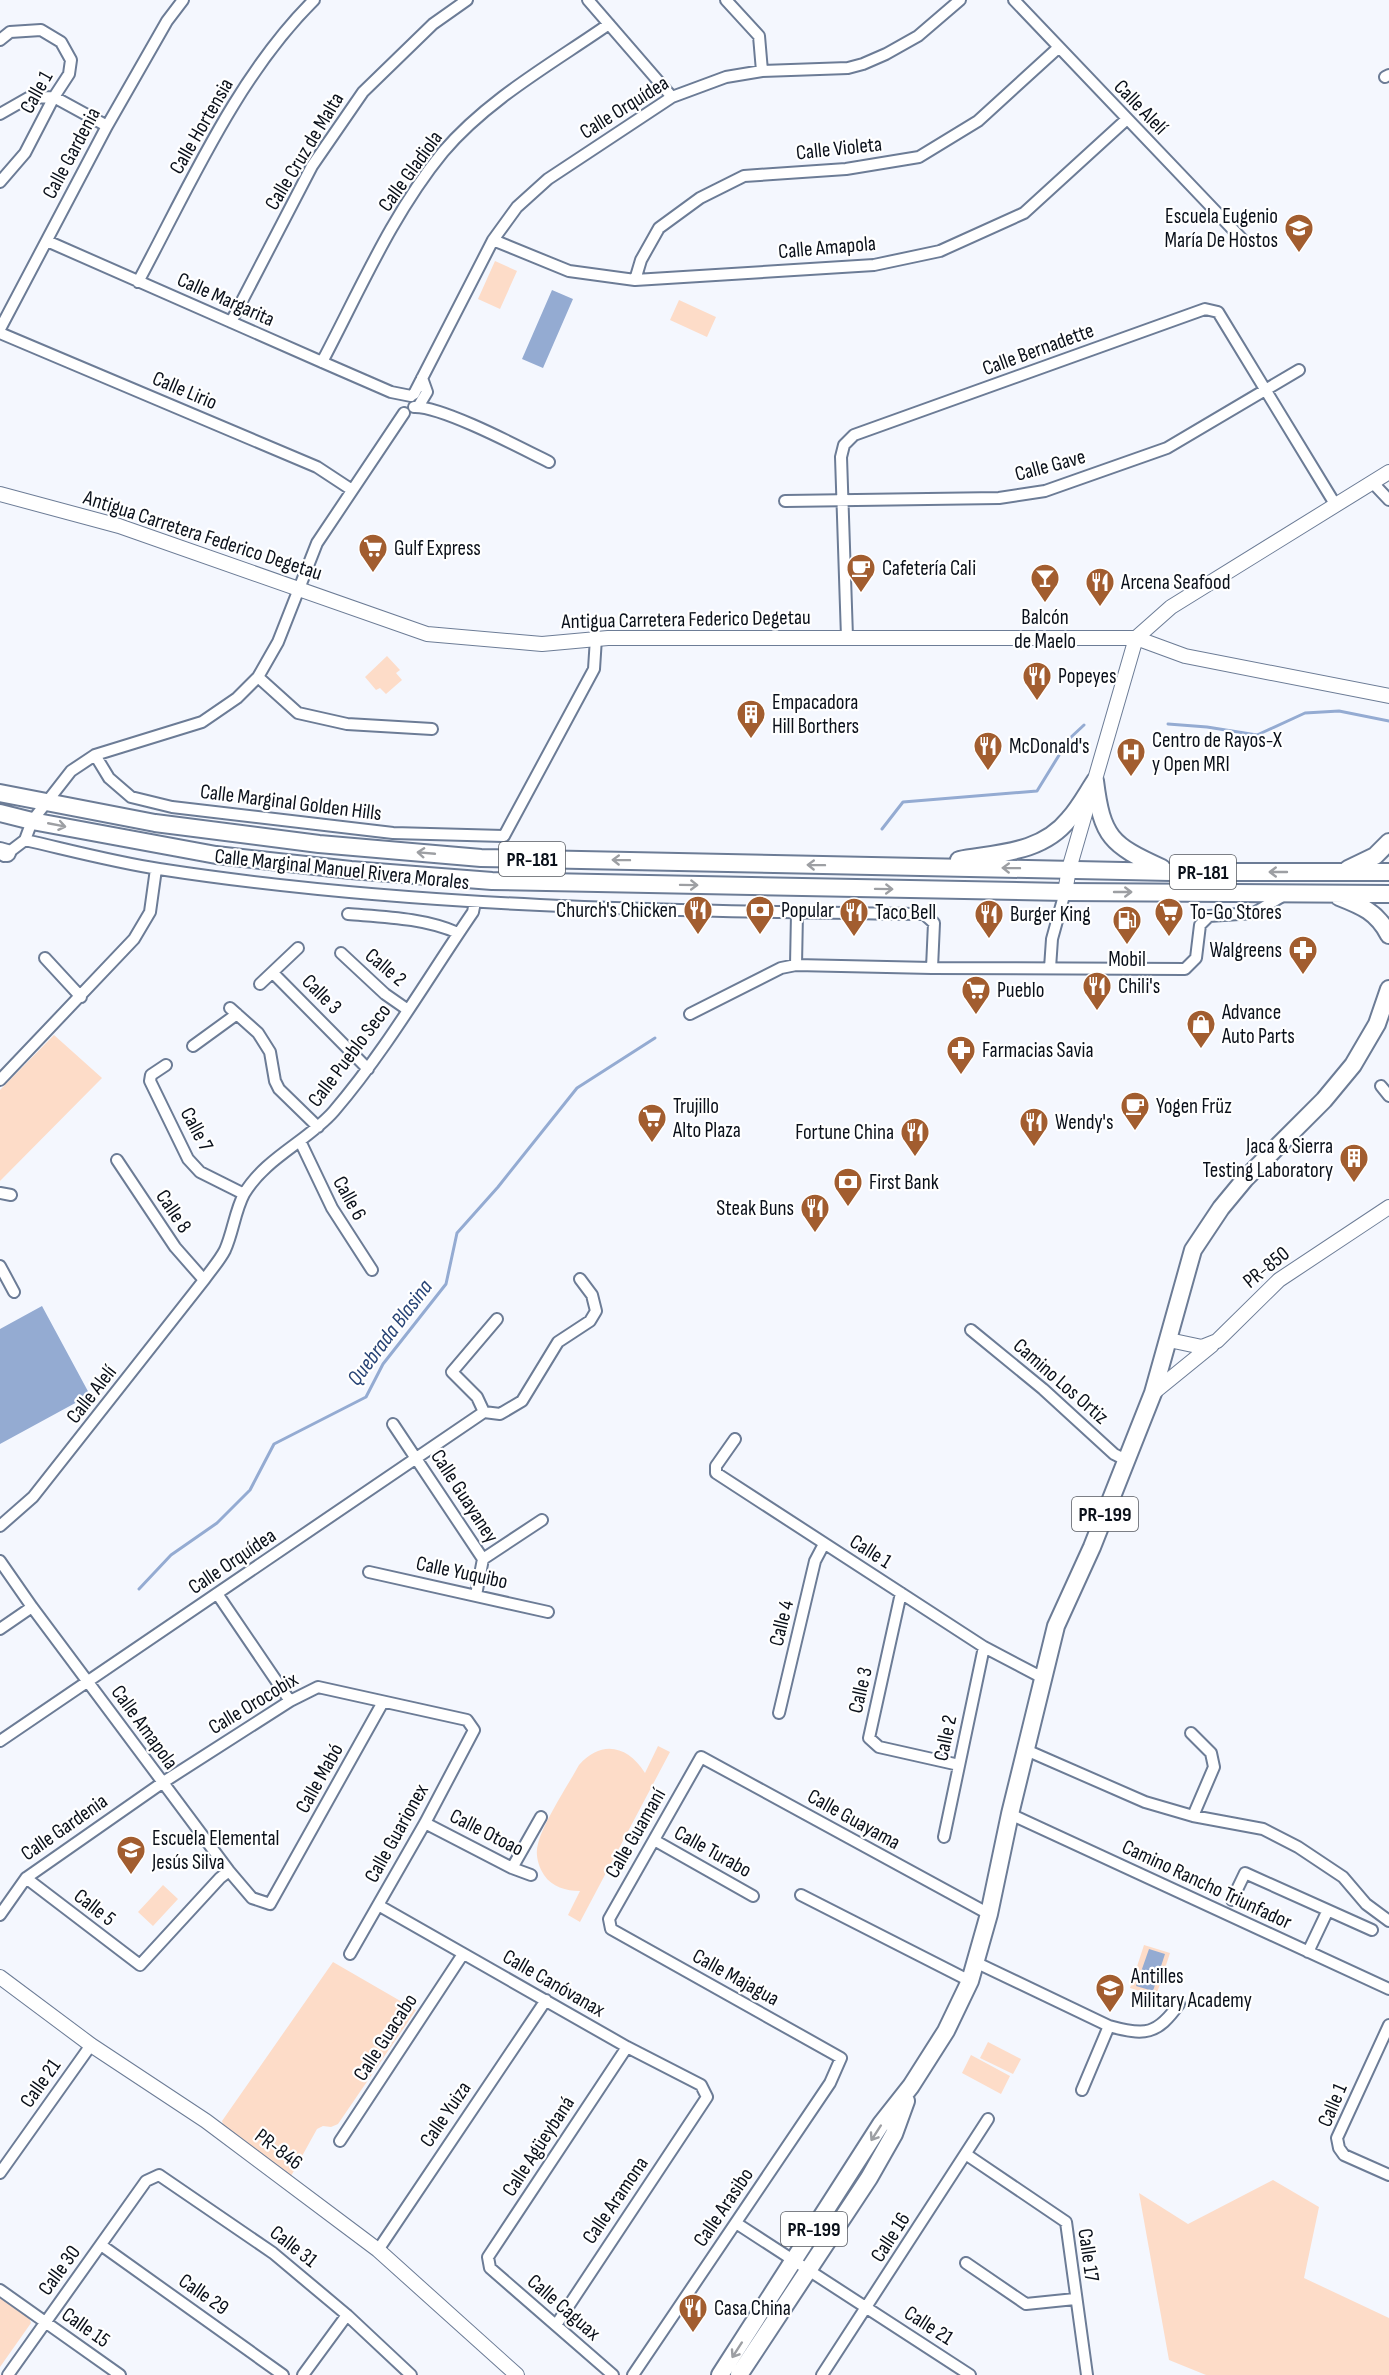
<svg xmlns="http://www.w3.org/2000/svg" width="1389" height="2375" font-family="'Sofia Sans Condensed',sans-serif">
<rect width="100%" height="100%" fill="#f4f7fe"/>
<path fill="#fddcc8" d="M495 261 517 271 500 309 478 299Z
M679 300 716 317 707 337 670 320Z
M387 656 400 670 396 673 402 680 386 694 380 688 376 690 365 677Z
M54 1035 102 1078 0 1181V1090Z
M658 1746 670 1752 580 1922 568 1915 580 1891C566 1891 552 1887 544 1875 538 1866 535 1854 538 1844 543 1823 568 1785 579 1765 602 1739 628 1746 645 1773Z
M163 1885 178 1899 153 1926 138 1912Z
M1144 1945 1170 1953 1156 1996 1130 1988Z
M333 1962 416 2010 338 2124 331 2127 323 2126 317 2129 291 2176 224 2127 222 2121Z
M988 2042 1021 2059 1013 2074 980 2058Z
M971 2055 1010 2076 1001 2094 962 2073Z
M1273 2180 1319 2207 1304 2278 1389 2318V2375H1206L1169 2360 1139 2193 1188 2224Z
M0 2298 28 2315 31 2323 0 2367Z"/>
<path fill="#94abd2" d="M552 290 573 299 543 368 522 359Z
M42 1306 90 1395 0 1444V1329Z
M1149 1949 1165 1954 1153 1991 1136 1986Z"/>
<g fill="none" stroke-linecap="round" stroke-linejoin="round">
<path stroke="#94abd2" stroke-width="3" d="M1168 724 1207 727 1257 735 1305 713 1339 711 1389 721
M882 829 903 802 1037 791 1069 739 1084 725
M139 1589 171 1555 217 1523 250 1490 274 1444 366 1397 383 1364 446 1284 457 1233 498 1187 577 1088 655 1038"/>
<g stroke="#6c7c96" stroke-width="14">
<path id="minor" d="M588 0 672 97
M726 0 759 36 762 71
M1014 0 1242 239
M0 40 10 32 41 30 61 42 71 60 69 74 54 97 25 153 0 182
M1385 77 1389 75
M0 114 28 98 54 97 107 126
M493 240 569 271 635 280 874 265 940 251 1024 213 1127 119
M47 241 322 362 391 392 411 396
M635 280 641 260 659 228 700 198 744 176 846 169 919 157 978 121 1058 48
M138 282C189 187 237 76 314 0
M231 322 312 166 363 92 433 24 467 0
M0 329 107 126 167 21 183 0
M0 333 317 467 352 490
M322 362C359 292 392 214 443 152 488 99 553 63 609 24
M414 394 493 240 517 207 548 179 672 97 726 77 762 71 848 68 863 64 886 54 918 36 960 0
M414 407C442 406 521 448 549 462
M418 407 427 392 422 378
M1372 482 1389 500
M785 501 999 498 1045 491 1167 448 1299 370
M847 637 841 457 844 445 854 435 1205 309 1218 312 1335 504
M258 677 298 713 347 724 432 729
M95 755 109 778 131 797 172 807 393 833 504 836 594 669 596 638
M25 840C69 850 114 862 159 869 411 908 669 911 924 914L934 923 932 968
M4 856 25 840 32 821 71 771 95 755 202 722 237 698 258 677 278 642 317 543 404 413
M348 914C384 917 425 918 458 933
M341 953 385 994 408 1010
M45 958 81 997
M796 965 797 913
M1050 968 1052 939 1065 892
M273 973 368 1069
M260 984 298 948
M230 1008 258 1033 270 1052 275 1081 279 1089 318 1127
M690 1014 781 968 796 965 932 968 1185 969 1196 958 1200 925 1209 916 1254 913 1286 894
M193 1046 237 1014
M166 1065 151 1075 150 1081 188 1159 200 1172 244 1194
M0 1080 134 939 150 912 156 869
M1381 1086 1389 1096
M300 1141 332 1208 372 1270
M117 1160 175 1247 204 1280
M0 1193 11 1195
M0 1266 14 1292
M971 1330 1043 1389 1114 1454 1126 1460
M484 1412 500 1414 522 1401 558 1342 590 1321 596 1311 592 1295 580 1279
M484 1412 477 1397 452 1372 497 1319
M393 1424 483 1559 476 1595
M735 1439 716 1466V1473L984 1647 1043 1678
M0 1526 33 1497 204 1280C211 1270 220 1260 225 1250 233 1232 235 1211 244 1194 265 1158 308 1141 334 1111 387 1049 427 979 473 912L475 902
M483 1559 542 1520
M0 1561 32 1607 229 1871 252 1898 270 1904 383 1702
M369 1572 548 1612
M901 1593 869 1738 879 1747 959 1765
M218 1595 290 1701
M0 1629 32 1607
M779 1713 815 1561 824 1544
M1191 1733 1211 1753 1214 1767 1193 1816
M0 1741 484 1412
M1026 1750 1145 1802 1193 1816 1263 1829 1298 1847 1343 1877 1366 1904 1389 1921
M1010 1814 1389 1989
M425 1823 512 1868 531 1875
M944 1837 984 1647
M654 1840 753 1896
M512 1868 541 1817
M26 1878 140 1965 220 1878 229 1871
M801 1895 970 1981
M1232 1900 1245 1873 1372 1930
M378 1905 627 2047 701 2085 707 2097 556 2325
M0 1915 26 1878 162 1783 290 1701 318 1687 467 1720 474 1730 425 1823 350 1954
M1308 1952 1327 1912
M975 1962 1109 2026 1082 2090
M1389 2025 1337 2138 1339 2148 1344 2155 1389 2175
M1109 2026C1145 2036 1157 2035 1179 2004
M340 2141 463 1954
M967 2155 1066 2222 1087 2375
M0 2173 91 2045
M736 2223 970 2375
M101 2245 283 2375
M378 2250 546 2000
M966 2263 1026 2304 1075 2299
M0 2290 120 2375
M8 2375 146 2181 159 2175 273 2253 347 2315 411 2375
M303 2375 347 2315
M613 2375 490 2268 488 2257 627 2047
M633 2375 830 2083 841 2058 611 1929 609 1919 701 1757 989 1914
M822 2375 988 2119"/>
</g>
<g stroke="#6c7c96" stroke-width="16">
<path id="tertiary" d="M0 494 119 526 427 634 542 644 608 638H1136L1185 656 1389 696
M1065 892 1069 869 1136 638 1171 607 1389 472
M1169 1340 1202 1347 1217 1341 1279 1280 1389 1207
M1153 1393 1212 1345
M0 1977 91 2045 206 2121 378 2250 517 2375"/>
</g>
<g stroke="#6c7c96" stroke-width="20">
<path id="primary" d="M1095 781C1102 837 1111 845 1162 868
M0 793 155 823 319 844 481 858 1171 872H1389
M0 813 32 821 216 855 351 870 492 881 1065 892 1389 894
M0 851 7 853
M959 860C998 853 1042 853 1069 819 1079 808 1087 793 1095 781
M1348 869 1375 856 1389 842
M1339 897C1362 906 1377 912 1389 935
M720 2375 881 2124 911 2086 946 2031 970 1981 989 1914 1010 1814 1056 1626 1092 1547 1153 1393 1193 1250 1221 1208 1245 1179 1324 1100 1353 1065 1377 1024 1389 989
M739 2375 869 2178 894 2134 906 2101"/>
</g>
<use href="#minor" stroke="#fff" stroke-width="10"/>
<use href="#tertiary" stroke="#fff" stroke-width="14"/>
<use href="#primary" stroke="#fff" stroke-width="16"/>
</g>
<defs><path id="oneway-shaft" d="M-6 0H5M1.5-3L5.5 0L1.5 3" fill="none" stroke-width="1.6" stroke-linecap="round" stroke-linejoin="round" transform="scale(1.5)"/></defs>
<g stroke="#9d9fa3">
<use href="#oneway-shaft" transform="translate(57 825) rotate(11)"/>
<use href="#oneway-shaft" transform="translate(426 853) rotate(-175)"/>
<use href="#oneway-shaft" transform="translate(621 860) rotate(-179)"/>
<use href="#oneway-shaft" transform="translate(816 865) rotate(-179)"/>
<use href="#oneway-shaft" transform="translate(1011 868) rotate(-179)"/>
<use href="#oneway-shaft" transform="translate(1278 872) rotate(-180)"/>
<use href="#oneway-shaft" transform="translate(689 885) rotate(1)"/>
<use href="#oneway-shaft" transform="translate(884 889) rotate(1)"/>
<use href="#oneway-shaft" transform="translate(1123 892)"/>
<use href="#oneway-shaft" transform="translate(876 2133) rotate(123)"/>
<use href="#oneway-shaft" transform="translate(737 2350) rotate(123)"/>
</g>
<defs>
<g id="school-pin" transform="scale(1.5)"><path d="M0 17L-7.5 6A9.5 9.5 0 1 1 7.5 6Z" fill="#a25d2f" stroke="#fff"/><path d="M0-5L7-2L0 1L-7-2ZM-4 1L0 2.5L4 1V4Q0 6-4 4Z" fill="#fff"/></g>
<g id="supermarket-pin" transform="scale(1.5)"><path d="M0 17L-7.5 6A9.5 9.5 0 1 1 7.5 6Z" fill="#a25d2f" stroke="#fff"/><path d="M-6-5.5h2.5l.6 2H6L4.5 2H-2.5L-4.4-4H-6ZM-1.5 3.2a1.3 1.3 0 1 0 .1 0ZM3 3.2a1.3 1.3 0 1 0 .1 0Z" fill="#fff"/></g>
<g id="cafe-pin" transform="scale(1.5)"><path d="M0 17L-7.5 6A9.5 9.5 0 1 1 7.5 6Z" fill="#a25d2f" stroke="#fff"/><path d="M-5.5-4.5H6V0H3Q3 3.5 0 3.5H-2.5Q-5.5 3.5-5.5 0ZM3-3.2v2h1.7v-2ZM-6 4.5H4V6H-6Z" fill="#fff"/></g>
<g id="bar-pin" transform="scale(1.5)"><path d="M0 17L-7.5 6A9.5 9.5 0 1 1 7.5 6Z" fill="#a25d2f" stroke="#fff"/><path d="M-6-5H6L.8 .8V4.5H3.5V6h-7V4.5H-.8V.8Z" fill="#fff"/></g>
<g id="restaurant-pin" transform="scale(1.5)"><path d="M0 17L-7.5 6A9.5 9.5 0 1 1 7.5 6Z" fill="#a25d2f" stroke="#fff"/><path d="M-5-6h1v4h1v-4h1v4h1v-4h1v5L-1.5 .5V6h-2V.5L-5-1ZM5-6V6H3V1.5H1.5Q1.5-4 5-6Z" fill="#fff"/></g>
<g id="building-pin" transform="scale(1.5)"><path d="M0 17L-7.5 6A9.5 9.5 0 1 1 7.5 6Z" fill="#a25d2f" stroke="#fff"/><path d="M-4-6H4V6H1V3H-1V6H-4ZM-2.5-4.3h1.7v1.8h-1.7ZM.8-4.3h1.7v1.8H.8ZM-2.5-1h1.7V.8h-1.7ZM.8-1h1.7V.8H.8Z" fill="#fff"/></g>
<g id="hospital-pin" transform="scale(1.5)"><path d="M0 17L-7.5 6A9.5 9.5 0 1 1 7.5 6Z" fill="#a25d2f" stroke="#fff"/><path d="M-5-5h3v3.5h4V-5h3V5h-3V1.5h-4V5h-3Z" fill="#fff"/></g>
<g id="bank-pin" transform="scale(1.5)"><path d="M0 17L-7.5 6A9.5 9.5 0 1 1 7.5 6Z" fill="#a25d2f" stroke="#fff"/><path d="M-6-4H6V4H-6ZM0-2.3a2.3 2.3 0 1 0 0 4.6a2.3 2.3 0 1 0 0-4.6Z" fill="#fff"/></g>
<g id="fuel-pin" transform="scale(1.5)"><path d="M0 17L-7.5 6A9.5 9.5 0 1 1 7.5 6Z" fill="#a25d2f" stroke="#fff"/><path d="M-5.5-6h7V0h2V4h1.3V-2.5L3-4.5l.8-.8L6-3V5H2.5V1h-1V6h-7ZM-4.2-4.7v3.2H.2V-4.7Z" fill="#fff"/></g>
<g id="pharmacy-pin" transform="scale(1.5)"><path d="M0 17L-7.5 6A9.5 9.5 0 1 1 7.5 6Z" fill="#a25d2f" stroke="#fff"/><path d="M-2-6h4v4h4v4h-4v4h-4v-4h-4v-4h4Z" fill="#fff"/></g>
<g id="shop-pin" transform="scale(1.5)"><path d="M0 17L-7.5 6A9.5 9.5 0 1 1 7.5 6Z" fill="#a25d2f" stroke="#fff"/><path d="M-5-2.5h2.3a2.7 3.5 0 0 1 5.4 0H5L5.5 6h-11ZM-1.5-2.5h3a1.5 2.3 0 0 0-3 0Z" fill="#fff"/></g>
</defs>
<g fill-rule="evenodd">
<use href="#school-pin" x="1299" y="228"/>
<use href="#supermarket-pin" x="373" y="548"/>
<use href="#cafe-pin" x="861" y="568"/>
<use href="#bar-pin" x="1045" y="578"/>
<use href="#restaurant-pin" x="1100" y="582"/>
<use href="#restaurant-pin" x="1037" y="676"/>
<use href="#building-pin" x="751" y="714"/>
<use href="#restaurant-pin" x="988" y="746"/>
<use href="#hospital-pin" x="1131" y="752"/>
<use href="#restaurant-pin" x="698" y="910"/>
<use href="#bank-pin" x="760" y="910"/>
<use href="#restaurant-pin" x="854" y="912"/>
<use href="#supermarket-pin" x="1169" y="912"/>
<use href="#restaurant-pin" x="989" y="914"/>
<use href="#fuel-pin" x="1127" y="920"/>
<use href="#pharmacy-pin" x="1303" y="950"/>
<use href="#restaurant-pin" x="1097" y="986"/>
<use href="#supermarket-pin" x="976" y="990"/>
<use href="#shop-pin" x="1201" y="1024"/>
<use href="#pharmacy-pin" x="961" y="1050"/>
<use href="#cafe-pin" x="1135" y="1106"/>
<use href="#supermarket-pin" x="652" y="1118"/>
<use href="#restaurant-pin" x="1034" y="1122"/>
<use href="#restaurant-pin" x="915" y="1132"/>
<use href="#building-pin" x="1354" y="1158"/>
<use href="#bank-pin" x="848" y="1182"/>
<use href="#restaurant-pin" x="815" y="1208"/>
<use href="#school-pin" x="131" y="1850"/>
<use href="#school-pin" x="1110" y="1988"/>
<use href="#restaurant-pin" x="693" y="2308"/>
</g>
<g text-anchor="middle" stroke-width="4.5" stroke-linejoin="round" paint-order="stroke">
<g fill="#fff" stroke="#54585f" stroke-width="1.5">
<rect x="499" y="842" width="66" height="34" rx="4.5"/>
<rect x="1170" y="855" width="66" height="34" rx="4.5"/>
<rect x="1072" y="1497" width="66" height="34" rx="4.5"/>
<rect x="781" y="2212" width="66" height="34" rx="4.5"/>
</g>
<g font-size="20" font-weight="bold" fill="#0a101a">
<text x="532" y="866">PR-181</text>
<text x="1203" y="879">PR-181</text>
<text x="1105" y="1521">PR-199</text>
<text x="814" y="2236">PR-199</text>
</g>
<g font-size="21" fill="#0a101a" stroke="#fff">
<text transform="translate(36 92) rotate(-61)" y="7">Calle 1</text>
<text transform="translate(624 107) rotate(-32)" y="7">Calle Orquídea</text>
<text transform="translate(1141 107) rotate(46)" y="7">Calle Alelí</text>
<text transform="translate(201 126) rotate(-60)" y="7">Calle Hortensia</text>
<text transform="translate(839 148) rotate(-6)" y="7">Calle Violeta</text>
<text transform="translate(304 151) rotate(-59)" y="7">Calle Cruz de Malta</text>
<text transform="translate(71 153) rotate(-62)" y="7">Calle Gardenia</text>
<text transform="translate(410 171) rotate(-54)" y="7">Calle Gladiola</text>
<text transform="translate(827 247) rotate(-5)" y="7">Calle Amapola</text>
<text transform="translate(226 299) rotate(24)" y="7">Calle Margarita</text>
<text transform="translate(1038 349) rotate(-20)" y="7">Calle Bernadette</text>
<text transform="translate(185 390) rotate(23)" y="7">Calle Lirio</text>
<text transform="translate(1050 465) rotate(-15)" y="7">Calle Gave</text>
<text transform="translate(203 535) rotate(18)" y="7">Antigua Carretera Federico Degetau</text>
<text transform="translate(686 619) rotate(-1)" y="7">Antigua Carretera Federico Degetau</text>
<text transform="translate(291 802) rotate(7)" y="7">Calle Marginal Golden Hills</text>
<text transform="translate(342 869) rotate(6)" y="7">Calle Marginal Manuel Rivera Morales</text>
<text transform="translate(386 967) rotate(40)" y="7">Calle 2</text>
<text transform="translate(322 994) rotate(45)" y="7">Calle 3</text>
<text transform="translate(349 1055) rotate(-53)" y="7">Calle Pueblo Seco</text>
<text transform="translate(197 1129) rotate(62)" y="7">Calle 7</text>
<text transform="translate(350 1198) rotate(61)" y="7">Calle 6</text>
<text transform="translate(174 1211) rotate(56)" y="7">Calle 8</text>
<text transform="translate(1266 1267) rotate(-39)" y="7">PR-850</text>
<text transform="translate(1061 1381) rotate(41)" y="7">Camino Los Ortiz</text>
<text transform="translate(91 1394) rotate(-52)" y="7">Calle Alelí</text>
<text transform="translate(465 1496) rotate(57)" y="7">Calle Guayaney</text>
<text transform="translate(871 1551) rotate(32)" y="7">Calle 1</text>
<text transform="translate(232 1561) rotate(-34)" y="7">Calle Orquídea</text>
<text transform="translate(462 1572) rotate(12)" y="7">Calle Yuquibo</text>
<text transform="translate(781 1623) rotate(-76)" y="7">Calle 4</text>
<text transform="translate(860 1690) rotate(-77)" y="7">Calle 3</text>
<text transform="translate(253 1703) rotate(-31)" y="7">Calle Orocobix</text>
<text transform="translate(145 1727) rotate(54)" y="7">Calle Amapola</text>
<text transform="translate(945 1738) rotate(-78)" y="7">Calle 2</text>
<text transform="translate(319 1778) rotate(-61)" y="7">Calle Mabó</text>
<text transform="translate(854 1819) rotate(29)" y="7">Calle Guayama</text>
<text transform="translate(64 1827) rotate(-35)" y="7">Calle Gardenia</text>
<text transform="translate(487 1832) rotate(27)" y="7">Calle Otoao</text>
<text transform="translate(396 1833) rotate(-61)" y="7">Calle Guarionex</text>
<text transform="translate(635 1833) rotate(-60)" y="7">Calle Guamaní</text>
<text transform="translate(713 1851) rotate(29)" y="7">Calle Turabo</text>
<text transform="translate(1207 1884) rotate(25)" y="7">Camino Rancho Triunfador</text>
<text transform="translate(95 1907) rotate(38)" y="7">Calle 5</text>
<text transform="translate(736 1977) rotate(29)" y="7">Calle Majagua</text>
<text transform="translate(554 1983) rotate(30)" y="7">Calle Canóvanax</text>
<text transform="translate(385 2037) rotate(-57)" y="7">Calle Guacabo</text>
<text transform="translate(40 2083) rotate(-55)" y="7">Calle 21</text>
<text transform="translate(1332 2105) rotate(-67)" y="7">Calle 1</text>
<text transform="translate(445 2114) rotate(-56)" y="7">Calle Yuiza</text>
<text transform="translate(538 2146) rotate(-57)" y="7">Calle Agüeybaná</text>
<text transform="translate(279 2149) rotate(37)" y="7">PR-846</text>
<text transform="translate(615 2200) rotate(-56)" y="7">Calle Aramona</text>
<text transform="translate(723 2207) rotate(-56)" y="7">Calle Arasibo</text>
<text transform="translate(890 2237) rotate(-57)" y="7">Calle 16</text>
<text transform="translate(294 2246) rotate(38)" y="7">Calle 31</text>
<text transform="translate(1089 2255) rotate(82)" y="7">Calle 17</text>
<text transform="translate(59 2270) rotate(-54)" y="7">Calle 30</text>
<text transform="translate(204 2294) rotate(35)" y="7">Calle 29</text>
<text transform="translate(564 2307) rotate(41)" y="7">Calle Caguax</text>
<text transform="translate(929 2325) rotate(33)" y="7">Calle 21</text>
<text transform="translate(86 2327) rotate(35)" y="7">Calle 15</text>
</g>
<g font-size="21" fill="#0a101a" stroke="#fff" text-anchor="start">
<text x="1278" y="223" text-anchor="end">Escuela Eugenio<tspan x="1278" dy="24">María De Hostos</tspan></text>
<text x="394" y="555">Gulf Express</text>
<text x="882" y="575">Cafetería Cali</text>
<text x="1121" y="589">Arcena Seafood</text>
<text x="1045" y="624" text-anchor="middle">Balcón<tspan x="1045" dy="24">de Maelo</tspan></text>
<text x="1058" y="683">Popeyes</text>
<text x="772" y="709">Empacadora<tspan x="772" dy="24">Hill Borthers</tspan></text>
<text x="1152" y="747">Centro de Rayos-X<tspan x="1152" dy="24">y Open MRI</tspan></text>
<text x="1009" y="753">McDonald's</text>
<text x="677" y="917" text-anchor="end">Church's Chicken</text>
<text x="781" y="917">Popular</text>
<text x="875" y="919">Taco Bell</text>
<text x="1190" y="919">To-Go Stores</text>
<text x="1010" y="921">Burger King</text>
<text x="1282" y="957" text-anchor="end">Walgreens</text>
<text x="1127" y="966" text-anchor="middle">Mobil</text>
<text x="1118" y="993">Chili's</text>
<text x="997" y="997">Pueblo</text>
<text x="1222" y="1019">Advance<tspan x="1222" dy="24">Auto Parts</tspan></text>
<text x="982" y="1057">Farmacias Savia</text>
<text x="673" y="1113">Trujillo<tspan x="673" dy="24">Alto Plaza</tspan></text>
<text x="1156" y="1113">Yogen Früz</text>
<text x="1055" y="1129">Wendy's</text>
<text x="894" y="1139" text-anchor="end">Fortune China</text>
<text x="1333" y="1153" text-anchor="end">Jaca &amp; Sierra<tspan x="1333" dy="24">Testing Laboratory</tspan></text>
<text x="869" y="1189">First Bank</text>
<text x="794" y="1215" text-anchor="end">Steak Buns</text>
<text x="152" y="1845">Escuela Elemental<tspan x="152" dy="24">Jesús Silva</tspan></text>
<text x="1131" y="1983">Antilles<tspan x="1131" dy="24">Military Academy</tspan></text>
<text x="714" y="2315">Casa China</text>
</g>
<g font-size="22" font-style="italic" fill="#284476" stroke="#fff">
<text transform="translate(389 1332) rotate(-53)" y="8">Quebrada Blasina</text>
</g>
</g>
</svg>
